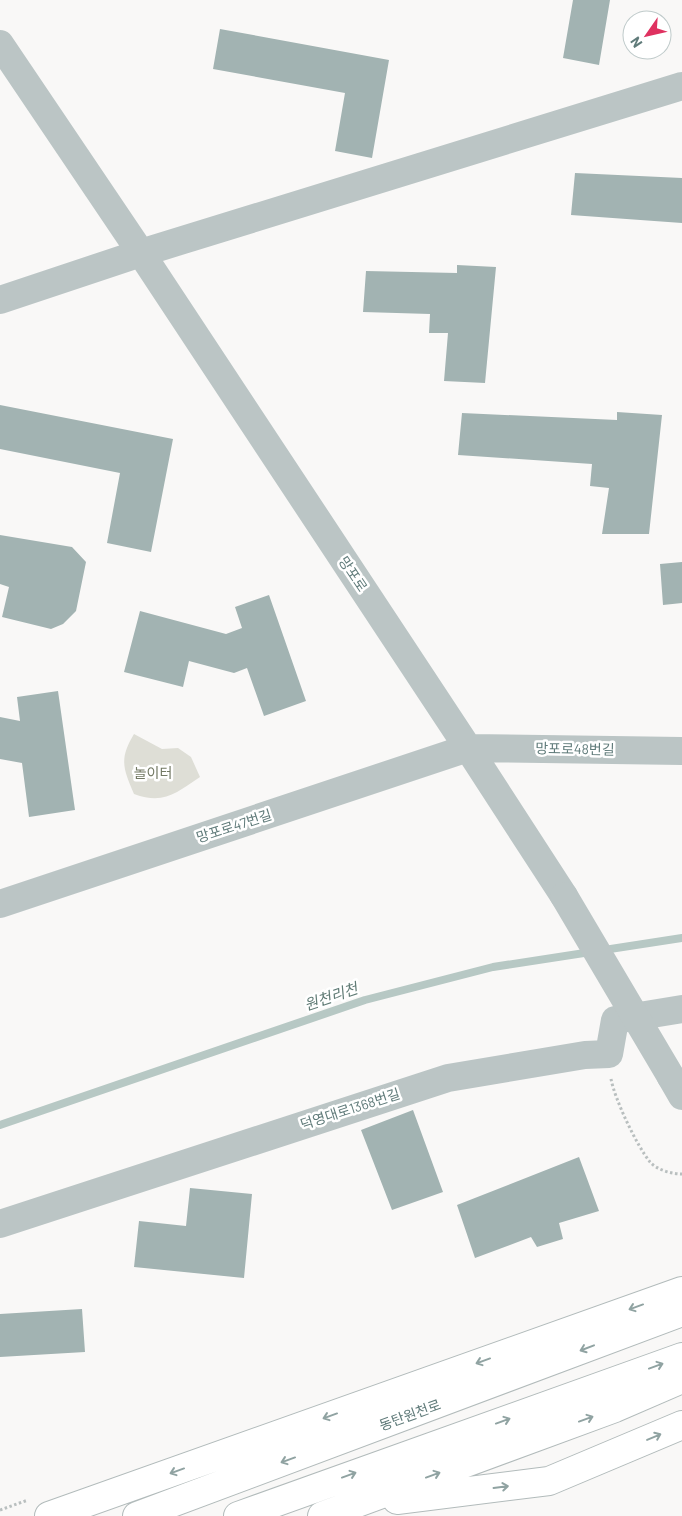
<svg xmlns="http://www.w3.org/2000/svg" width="682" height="1516" font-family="Barlow,'Noto Sans KR',sans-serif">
<rect width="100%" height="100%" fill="#f9f8f7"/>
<path fill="#deded6" d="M134 734 162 749 178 748 191 757 200 777C176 793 164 805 134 794 123 768 119 759 134 734Z"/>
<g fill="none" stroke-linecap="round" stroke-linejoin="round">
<path stroke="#b7c8c4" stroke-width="8" d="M0 1125 365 1000 493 967 682 938"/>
</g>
<path fill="#a2b3b2" d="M573 0H610L599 65 563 58Z
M220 29 389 60 372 158 335 151 345 93 213 69Z
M575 173 682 178V223L571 215Z
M457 265 496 267 485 383 444 381 448 333H429L430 314 363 312 366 271 457 273Z
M0 405 173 439 151 552 107 543 120 473 0 449Z
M617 412 662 415 649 534H602L609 488 590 486 592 464 458 455 462 413 617 420Z
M0 535 72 547 86 562 76 611 63 624 51 629 2 617 9 587 0 584Z
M682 562V603L663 605 660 564Z
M269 595 306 701 264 716 247 668 234 673 189 661 183 687 124 672 140 611 226 634 242 628 235 607Z
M58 691 75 810 29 817 22 763 0 759V717L20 721 17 697Z
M413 1110 443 1192 392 1210 361 1130Z
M579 1157 599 1211 559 1223 563 1239 537 1247 531 1237 475 1258 457 1205Z
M190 1188 252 1194 244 1278 134 1267 139 1221 186 1226Z
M82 1309 85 1352 0 1357V1314Z"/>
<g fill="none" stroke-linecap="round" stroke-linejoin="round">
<g stroke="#b2bbbb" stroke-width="30">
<path id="major" d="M397 1500 549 1481 682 1425
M49 1516 682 1291
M137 1516 682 1312
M238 1516 682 1357
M322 1516 615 1408 682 1379"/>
</g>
<path stroke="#b9bfbf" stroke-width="3" stroke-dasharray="2.5 2.5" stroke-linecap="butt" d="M611 1079C615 1100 637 1146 650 1162 657 1170 672 1174 682 1174
M0 1510 28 1500"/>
<path stroke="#bbc5c5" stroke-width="28" d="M0 44 141 253 0 300
M564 896 468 748 141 253 682 86
M0 904 468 748 682 751
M671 1077 682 1096
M0 1224 448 1078 585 1055 609 1054 615 1020 682 1009"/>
<use href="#major" stroke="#fff" stroke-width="28"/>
<path stroke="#bbc5c5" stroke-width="28" d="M564 896 671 1077"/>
</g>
<defs><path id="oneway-shaft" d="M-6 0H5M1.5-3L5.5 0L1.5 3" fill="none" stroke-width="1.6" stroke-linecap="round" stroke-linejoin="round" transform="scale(1.25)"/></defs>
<g stroke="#90a3a2">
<use href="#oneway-shaft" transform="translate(636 1307) rotate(160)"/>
<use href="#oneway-shaft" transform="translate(587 1348) rotate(159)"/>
<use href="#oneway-shaft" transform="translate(483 1361) rotate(160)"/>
<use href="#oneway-shaft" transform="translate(656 1366) rotate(-20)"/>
<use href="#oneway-shaft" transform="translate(330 1416) rotate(160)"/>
<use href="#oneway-shaft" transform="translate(586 1419) rotate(-20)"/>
<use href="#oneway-shaft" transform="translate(503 1421) rotate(-20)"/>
<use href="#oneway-shaft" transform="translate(654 1437) rotate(-23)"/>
<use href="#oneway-shaft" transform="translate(288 1460) rotate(160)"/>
<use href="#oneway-shaft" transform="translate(177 1471) rotate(160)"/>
<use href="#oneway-shaft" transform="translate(349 1475) rotate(-20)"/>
<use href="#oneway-shaft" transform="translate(433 1475) rotate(-20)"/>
<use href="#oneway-shaft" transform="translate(501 1487) rotate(-7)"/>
</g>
<g text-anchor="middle" stroke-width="5" stroke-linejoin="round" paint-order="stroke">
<g font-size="14" fill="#607b7a" stroke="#fff">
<text transform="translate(353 574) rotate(56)" y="5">망포로</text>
<text transform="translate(575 749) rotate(1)" y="5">망포로48번길</text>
<text transform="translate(234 826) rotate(-18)" y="5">망포로47번길</text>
<text transform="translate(350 1109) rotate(-18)" y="5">덕영대로1368번길</text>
<text transform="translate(410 1415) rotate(-20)" y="5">동탄원천로</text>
</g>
<g font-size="14" fill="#737964" stroke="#fff">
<text x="153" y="778">놀이터</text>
</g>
<g font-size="15" font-style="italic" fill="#607b75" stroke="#fff">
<text transform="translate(331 997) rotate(-19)" y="5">원천리천</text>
</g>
</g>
<g transform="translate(647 35) rotate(236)"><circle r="24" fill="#ffffff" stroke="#bfcaca"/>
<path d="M0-4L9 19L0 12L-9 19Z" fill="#df3160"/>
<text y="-8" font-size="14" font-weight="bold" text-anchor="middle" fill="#607b7a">N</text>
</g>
</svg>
